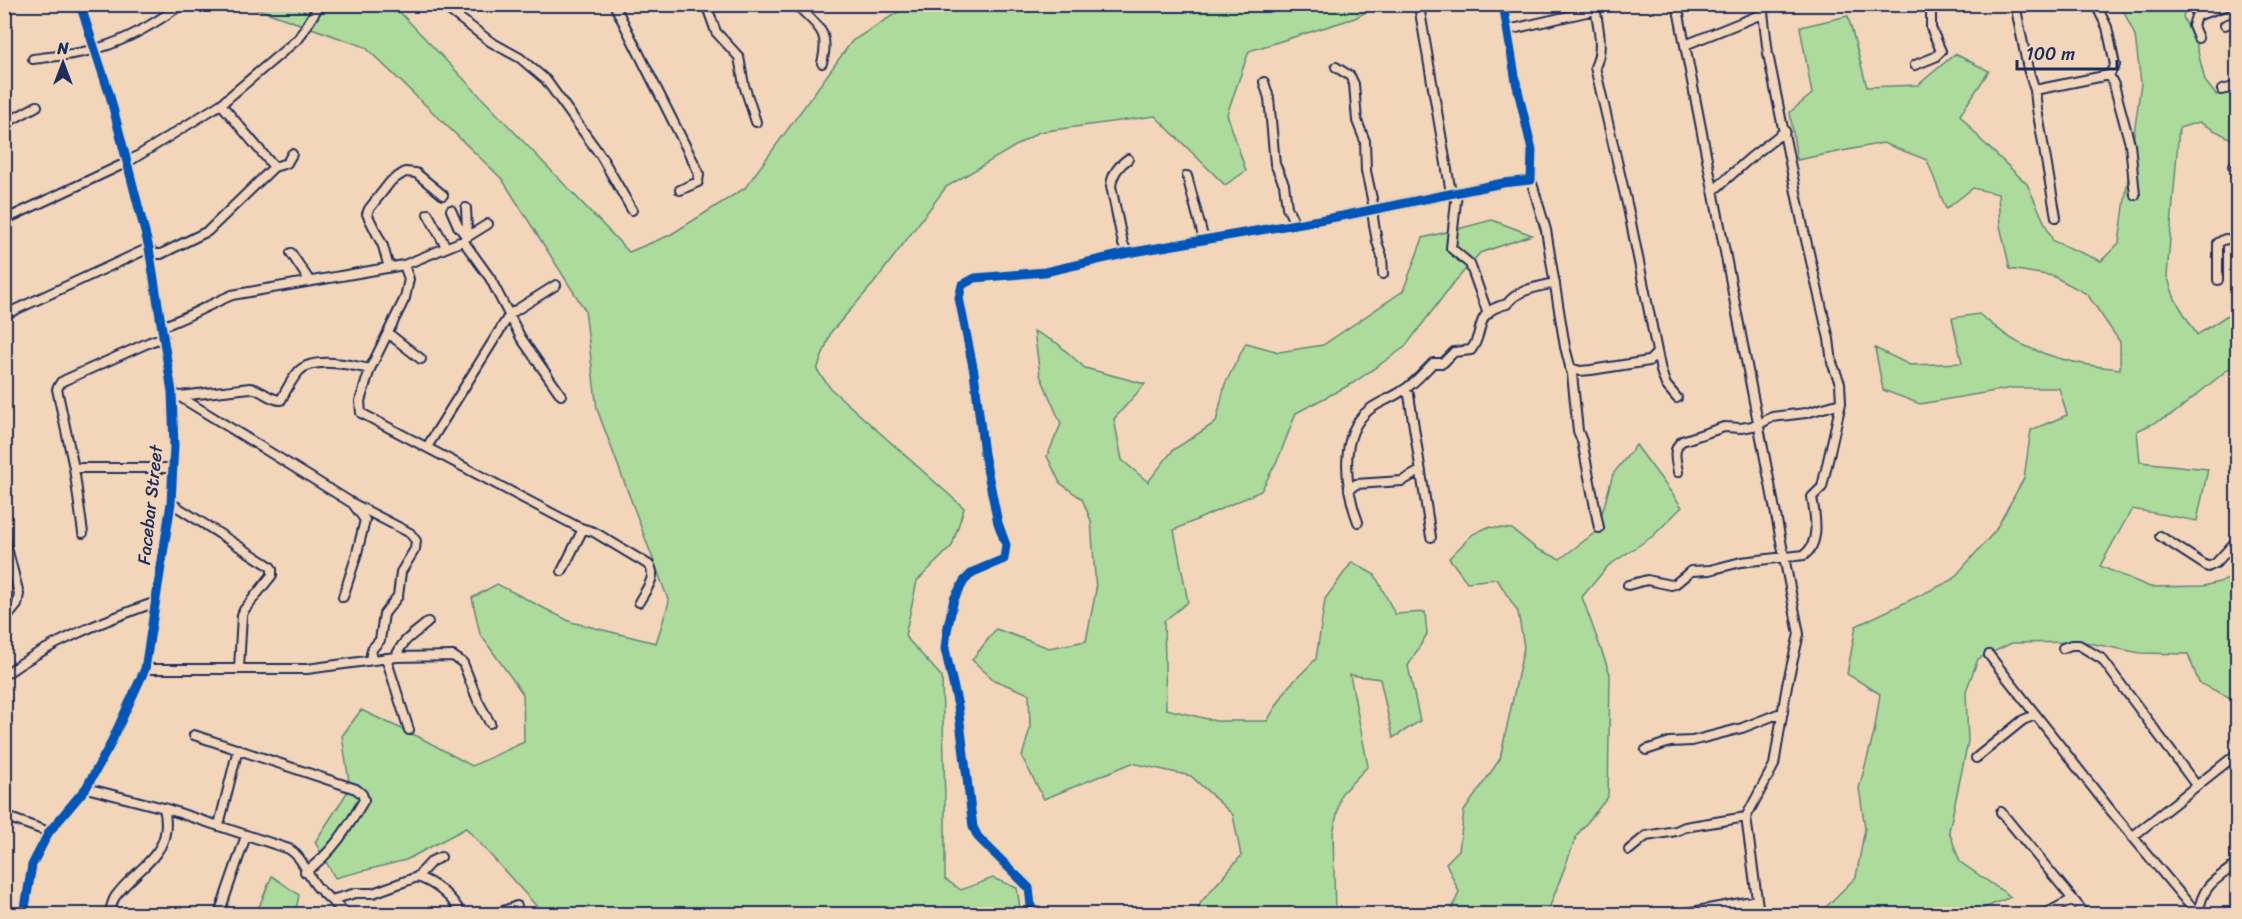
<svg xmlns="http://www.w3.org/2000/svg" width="2242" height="919" font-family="Sriracha,sans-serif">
<rect width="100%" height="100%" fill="#f3d6ba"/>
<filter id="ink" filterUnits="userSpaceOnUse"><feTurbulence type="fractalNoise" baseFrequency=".0167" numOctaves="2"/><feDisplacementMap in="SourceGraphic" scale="12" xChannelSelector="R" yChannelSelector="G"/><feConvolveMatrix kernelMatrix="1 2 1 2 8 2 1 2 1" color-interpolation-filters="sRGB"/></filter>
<g filter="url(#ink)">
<path fill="#acdb9b" stroke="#64857c" stroke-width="1.5" d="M246 5H393L629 252 670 235 745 188 852 41 909 5H1378L1355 18 1249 51 1227 114 1246 171 1225 185 1155 116 1039 132 946 187 874 283 831 332 817 370 831 389 964 508 952 546 917 581 905 636 942 677 945 803V879L961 890 993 878 1017 888 1021 914H540V910L466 828 406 860 335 878 315 842 350 788 342 736 361 710 419 737 472 766 524 742 523 694 480 634 472 598 497 584 571 622 656 643 669 602 597 409 585 310 502 179 365 47Z
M2121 5H2186L2183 17 2196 43 2205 81 2216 95 2237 92V136L2231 139 2199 122 2179 128 2167 276 2175 299 2197 335 2237 309V362L2173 414 2137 431 2140 462 2208 469 2197 521 2132 509 2100 566 2150 587 2204 586 2237 577V701L2199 683 2188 654 2140 653 2084 642 2012 643 1978 659 1966 691 1968 742 1949 831 1960 862 2011 897 1969 914H1819L1856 877 1865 828 1859 788 1874 733 1880 694 1847 674 1856 626 1952 580 1995 531 2024 478 2031 430 2067 415 2059 388H2013L1920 404 1883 390 1875 348 1910 365 1962 363 1952 318 1979 314C1992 324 2006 337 2021 344 2052 359 2086 366 2120 369V342L2087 294 2053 276 2010 269 2000 226 1998 194 1973 188 1946 209 1927 160 1883 143 1797 160 1790 112 1812 94 1800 27 1848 16 1867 87 1918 85 1955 54 1989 71 1960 115 1981 140 2027 184 2053 241 2101 261 2119 243 2141 83 2135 36Z
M1492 220 1532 235 1480 253 1451 286 1405 347 1353 383 1296 413 1279 457 1261 491 1174 530 1188 602 1164 621 1166 709 1216 721H1267L1288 687 1316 659 1325 599 1352 562 1375 575 1395 614 1425 612 1427 634 1408 666 1420 721 1393 738 1380 679 1350 675 1368 766 1341 794 1333 834 1335 914H1196L1201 902 1241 856 1233 815 1191 776 1132 763 1044 799 1022 757 1030 728 1029 694 994 680 972 660 996 629 1049 648 1086 641 1096 590 1091 521 1082 499 1060 483 1047 456 1061 424 1040 375 1034 331 1057 343 1085 368 1145 384 1114 419 1122 460 1148 482 1173 450 1216 422 1225 384 1246 343 1279 352 1323 345 1403 291 1423 238Z
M1636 445 1682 507 1653 536 1608 566 1582 597 1610 674 1608 797 1577 835 1547 914H1450L1459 892 1446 863 1459 850 1464 811 1500 759 1524 647 1518 612 1497 579 1467 582 1449 558 1473 534 1488 527 1512 529 1537 549 1560 559 1597 531 1613 474Z
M272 876 299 895 295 914H256Z"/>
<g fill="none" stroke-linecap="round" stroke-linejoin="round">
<g stroke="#1b2f5e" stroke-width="12">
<path id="minor" d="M441 4 491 42 520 58 546 80 601 156 632 210
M614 4 697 169 699 174 698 182 680 190
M706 4 716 32 739 57 744 85 756 122
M796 4C816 26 831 29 822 63
M1595 4C1597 26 1605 46 1595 67L1628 208 1661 371 1666 385 1677 398
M1677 4 1799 634 1787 685 1774 765 1746 817 1759 914
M2015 4 2028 69 2035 90 2037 109 2056 217
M1419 6 1451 193
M2225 25 2238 20
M1508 30 1595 10
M2198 38 2193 26 2196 16 2231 4
M1685 45 1762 14
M33 59C55 56 78 55 99 48 130 39 156 23 182 4
M1915 65 1935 57 1941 51 1931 28V4
M1336 67 1350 76 1354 84 1357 121 1365 141 1366 171 1374 208 1373 218 1377 242 1382 256 1383 274
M2109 75 2114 85 2130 144 2135 195
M1264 82 1269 98 1275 164 1284 184 1287 207 1294 222
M2035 90 2109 75 2115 65 2107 27 2098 9
M2222 90 2238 86
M221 104 274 167
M4 124 37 106
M1128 159C1118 166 1112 174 1111 186L1123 244 1128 253
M2233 166 2238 163
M1187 176 1204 240
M1531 180 1546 230 1565 347 1572 374 1578 431 1582 441 1599 528
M1713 191 1750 158 1785 131
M1457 192 1451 248 1470 264 1488 314
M451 210 458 226 467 237
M428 214 446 247
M4 220 128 162 221 104 299 38 320 4
M467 237 488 224
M464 242 490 278 521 338 561 395
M464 242 467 230 466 208
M149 248 155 254H161L208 231 274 167 287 163 292 154
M291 253 309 280
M404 265 409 279 405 298 370 369 360 401 361 413 578 527 594 532 649 565C658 576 645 591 639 602
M389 268 383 246 367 214 369 209 391 181 405 172 416 173 443 195
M2218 280V243L2225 239 2238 240
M4 315 149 248
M163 326C187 318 208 305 232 295L404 265 460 242H464
M389 334 421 359
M1570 368 1580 371 1591 370 1649 361 1656 354
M1404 390 1409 395 1431 537
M172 392 352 503 410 533 416 541 415 549 401 572 398 596 384 614 380 640 372 649 370 660
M180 396 250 388C262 389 269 400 281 400 286 390 292 379 299 371 313 356 353 365 370 369
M427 447 510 314 556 285
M74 468H173
M1678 472C1676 460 1672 449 1682 441L1724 427 1741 428 1758 425 1772 417 1806 413 1841 403
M1349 490 1356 484 1402 481 1420 471
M171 503 270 566 272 569V575L244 610 242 615 239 668
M1358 522C1346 490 1337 434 1370 409 1379 402 1392 398 1402 391 1414 384 1424 372 1433 363H1443L1454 352 1471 350C1486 331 1472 312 1507 304 1518 289 1538 287 1555 283
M83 533 74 468 57 389 61 382 65 380 150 342 164 337
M4 536 19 594 17 605 4 621
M2160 536 2208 567 2216 563 2238 539
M562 571 583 529
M1628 585 1647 580 1671 585 1675 584 1691 571 1710 570 1741 562 1804 555C1821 543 1815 515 1812 497L1822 487 1841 403 1840 383 1832 363 1829 339 1803 227 1768 54 1762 4
M343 597 356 557 365 520 353 504
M2063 648 2071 645H2079L2102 659 2196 785
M1989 655 2112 812 2197 914
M396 657C403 638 414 635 428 622
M386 658 409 730
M145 669H307L396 657 453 656 463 663 478 701 490 723
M4 675C50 642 103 621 156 602
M194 735 356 789 362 794 364 800C348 827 332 854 305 872
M1646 750 1670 742 1692 741 1742 728 1783 712
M1976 758 2023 720 2035 715
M86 788 164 808 289 849C304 858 306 875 318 888 327 897 337 906 347 914
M2001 812 2085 914
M4 816 49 832
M219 825 238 749
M2132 837 2238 753
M1629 850 1646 836 1676 831 1685 827 1746 817
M417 877 432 861 441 857
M331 900 356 893H373L417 877C434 882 454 898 461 914
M24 914 32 865 49 832 86 788 109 747 145 669 171 503 174 446 172 392 149 248 110 96 80 4
M109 914C111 909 112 902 115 897 138 865 175 855 164 808
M219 914 246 836
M495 914 517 906
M1028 914 1031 906 1029 888 978 837 973 827 958 706 945 649 947 631 954 599 964 581 973 572 1004 559 1006 545 998 523 984 454 974 372 959 298 962 285 975 278 1045 272 1128 253 1342 216 1503 183 1531 180 1532 150 1516 82 1503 4
M1681 914 1757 900
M2045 914 2073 899
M2198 914C2203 884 2214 881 2238 863"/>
</g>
<use href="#minor" stroke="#f3d6ba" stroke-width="8"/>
<g stroke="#f3d6ba" stroke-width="13">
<path id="cycleway" d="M24 914 32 865 49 832 86 788 109 747 145 669 171 503 174 446 172 392 149 248 110 96 80 4
M1028 914 1031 906 1029 888 978 837 973 827 958 706 945 649 947 631 954 599 964 581 973 572 1004 559 1006 545 998 523 984 454 974 372 959 298 962 285 975 278 1045 272 1128 253 1342 216 1503 183 1531 180 1532 150 1516 82 1503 4"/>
</g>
<use href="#cycleway" stroke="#0057b8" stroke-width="9"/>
</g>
</g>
<g text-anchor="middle" stroke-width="5" stroke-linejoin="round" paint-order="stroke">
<g font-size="18" fill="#1b2f5e" stroke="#f3d6ba">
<text transform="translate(150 505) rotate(-84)" y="6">Facebar Street</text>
</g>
</g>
<rect width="2242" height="919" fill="none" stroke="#f3d6ba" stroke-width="24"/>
<rect x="12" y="12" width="2218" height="895" fill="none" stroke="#1b2f5e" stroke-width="2" filter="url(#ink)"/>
<g transform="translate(63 63)" stroke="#f3d6ba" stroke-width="4.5" paint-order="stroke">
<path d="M0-4.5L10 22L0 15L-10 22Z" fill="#1b2f5e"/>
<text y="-9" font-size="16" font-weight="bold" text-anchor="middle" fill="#1b2f5e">N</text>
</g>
<path d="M2017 60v9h100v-9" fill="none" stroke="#1b2f5e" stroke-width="3"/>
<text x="2026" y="60" font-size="18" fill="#1b2f5e" stroke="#f3d6ba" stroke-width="4.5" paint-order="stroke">100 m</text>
</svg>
